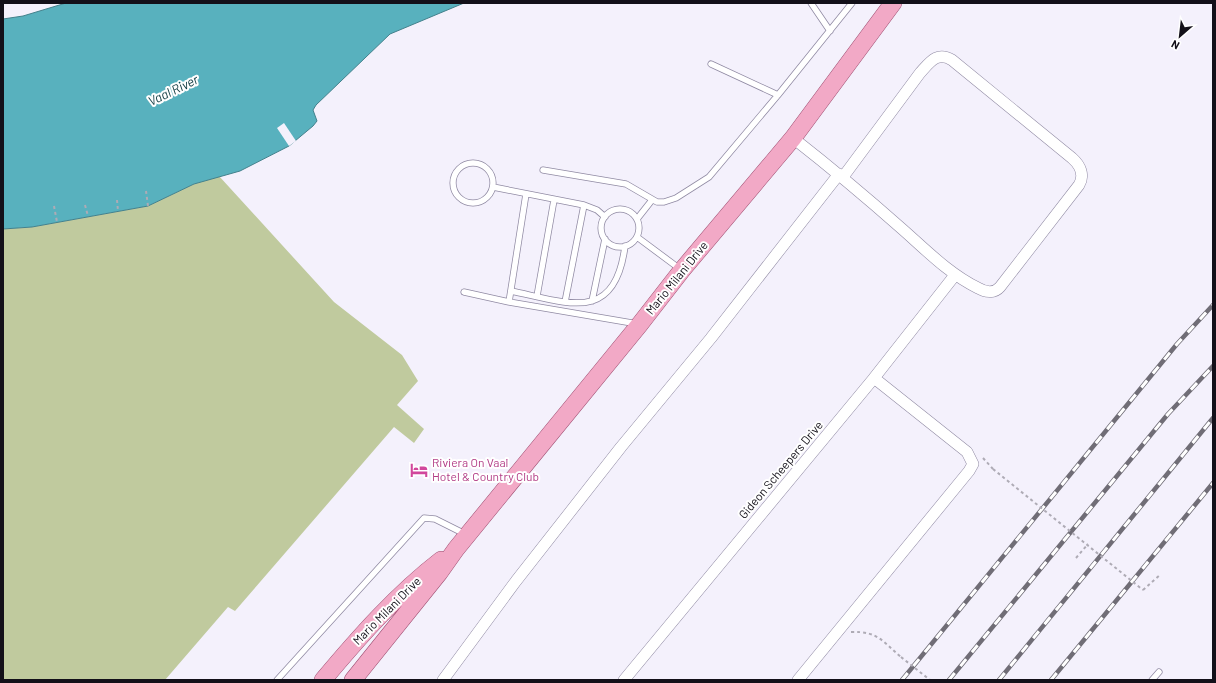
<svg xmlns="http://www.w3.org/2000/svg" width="1216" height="683" font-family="Barlow,sans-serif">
<rect width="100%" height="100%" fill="#f4f1fc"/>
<path fill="#c0ca9e" d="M219 176 334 302 402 355 418 381 397 405 424 429 414 443 394 427 235 611 228 607 165 680H3V229L32 227 148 206 194 184Z"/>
<path fill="#58b1be" stroke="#43818c" d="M66 3H464L390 34 316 105 313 110 317 121 313 126 289 146 240 171 194 184 148 206 32 227 3 229V19L23 16Z"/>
<path fill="#f4f1fc" d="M284 123 296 141 289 146 277 128Z"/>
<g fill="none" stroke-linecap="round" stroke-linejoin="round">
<g stroke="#908aa3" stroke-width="7">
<path id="service" d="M811 3 830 31
M711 64 778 95
M453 183a20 20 0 1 1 40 0a20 20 0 1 1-40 0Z
M543 170 626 184 657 202H664L676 198 709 177 778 95 852 3
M493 187 584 205 597 210 605 217
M601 228a19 19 0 1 1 38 0a19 19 0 1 1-38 0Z
M637 219 652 200
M637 237 680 269
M511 291C568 303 615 324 625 246
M464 292 509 302 638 324
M537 296 554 200
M592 301 605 239
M509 302 526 194
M565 302 584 205
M277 680 424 518 435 519 465 534
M1152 680 1159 672"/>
</g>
<g stroke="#908aa3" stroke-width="12">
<path id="minor" d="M793 138C830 167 866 197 901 228 925 249 949 274 978 288 985 292 994 294 1000 287L1079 185C1085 175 1080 165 1072 158L952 60C937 51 930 62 920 73L843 177
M443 680 516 581 621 447 711 338 839 174
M624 680 874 378 955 275
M798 680 969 471 973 464 967 452 874 378"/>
</g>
<g stroke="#9e4e71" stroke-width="18">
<path id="primary" d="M323 680C359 637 397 594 441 560
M353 680 439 573 456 549 640 324 682 270 793 138 893 3"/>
</g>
<path stroke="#aeabb5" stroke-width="2" stroke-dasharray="3 3" stroke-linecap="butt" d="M146 191 148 206
M117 200 118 211
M85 205 88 216
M54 206 57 222
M983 458 993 469
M1076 558 1088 544
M1143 590 1160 575
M851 632C878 631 882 641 901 657"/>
<use href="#service" stroke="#fff" stroke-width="5.5"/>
<use href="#minor" stroke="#fff" stroke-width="11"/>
<use href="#primary" stroke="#f2a9c6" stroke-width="17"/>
<g stroke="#706d76" stroke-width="4.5">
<path id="rail" d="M902 680 1177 344 1213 305
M949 680 1168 414 1213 366
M999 680 1213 418
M1051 680 1213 483"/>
</g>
<use href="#rail" stroke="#fff" stroke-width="3" stroke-dasharray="9" stroke-linecap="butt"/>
<path stroke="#aeabb5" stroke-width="2" stroke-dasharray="3 3" stroke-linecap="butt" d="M993 469 1143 590
M901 657 930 680"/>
</g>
<defs>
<g id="hotel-bare" transform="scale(1.38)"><path d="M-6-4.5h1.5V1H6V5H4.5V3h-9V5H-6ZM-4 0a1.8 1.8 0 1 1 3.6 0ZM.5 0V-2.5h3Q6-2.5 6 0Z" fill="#d1479c" stroke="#fff" stroke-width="2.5" paint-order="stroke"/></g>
</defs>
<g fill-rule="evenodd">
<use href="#hotel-bare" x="419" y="470"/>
</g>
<g text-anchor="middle" stroke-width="4" stroke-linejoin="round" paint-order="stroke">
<g font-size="12" fill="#131019" stroke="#fff">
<text transform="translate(677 278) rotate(-51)" y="4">Mario Milani Drive</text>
<text transform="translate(781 470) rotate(-50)" y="4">Gideon Scheepers Drive</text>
<text transform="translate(387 611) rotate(-45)" y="4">Mario Milani Drive</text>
</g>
<g font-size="12" fill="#b23c85" stroke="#fff" text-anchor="start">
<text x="432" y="467">Riviera On Vaal<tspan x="432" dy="14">Hotel &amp; Country Club</tspan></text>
</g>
<g font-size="13" font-style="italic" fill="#0e393f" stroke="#fff">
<text transform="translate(173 90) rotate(-26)" y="5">Vaal River</text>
</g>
</g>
<rect width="1216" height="683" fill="none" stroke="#131019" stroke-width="8"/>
<g transform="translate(1180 36) rotate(208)" stroke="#ffffff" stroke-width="3" paint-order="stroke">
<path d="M0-3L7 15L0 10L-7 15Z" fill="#131019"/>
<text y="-6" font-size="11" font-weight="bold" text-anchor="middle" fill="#131019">N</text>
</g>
</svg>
